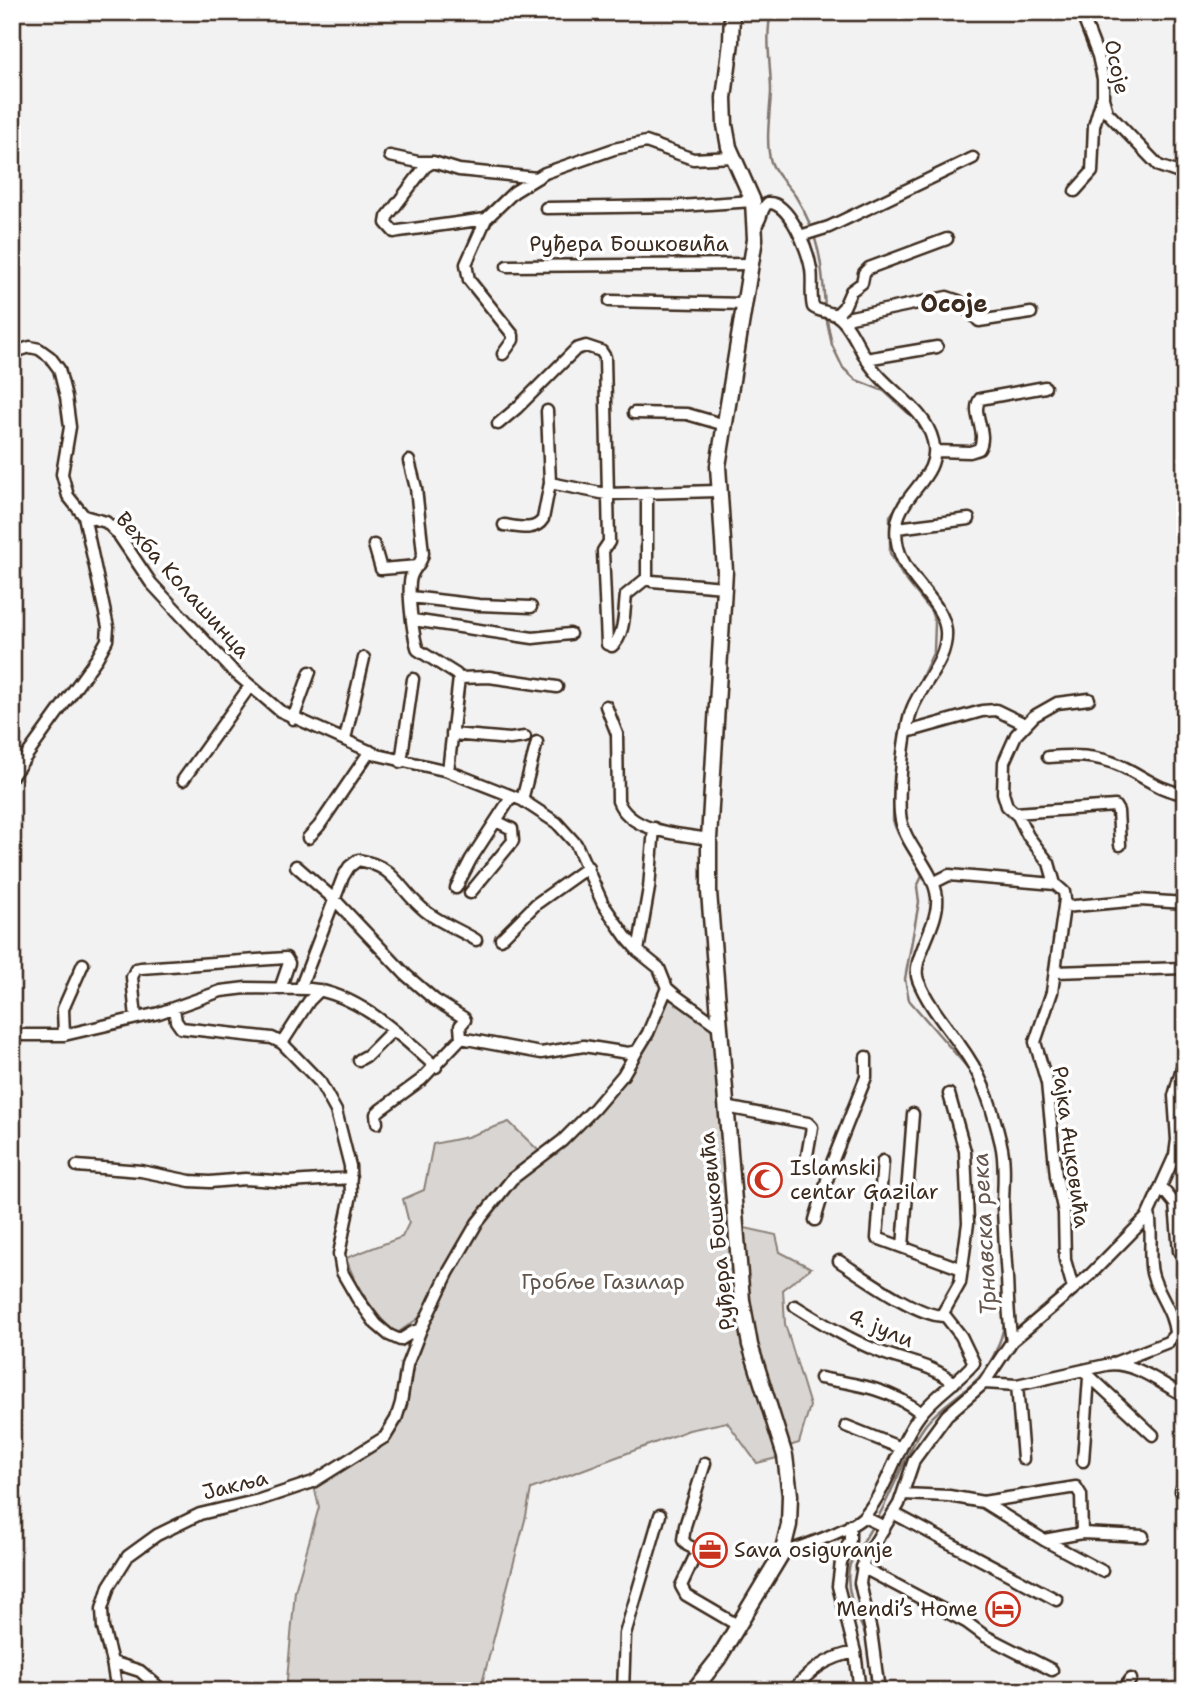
<svg xmlns="http://www.w3.org/2000/svg" width="1197" height="1703" font-family="'Shantell Sans',sans-serif">
<rect width="100%" height="100%" fill="#f3f2f2"/>
<filter id="ink" filterUnits="userSpaceOnUse"><feTurbulence type="fractalNoise" baseFrequency=".0143" numOctaves="2"/><feDisplacementMap in="SourceGraphic" scale="14" xChannelSelector="R" yChannelSelector="G"/><feConvolveMatrix kernelMatrix="1 2 1 2 8 2 1 2 1" color-interpolation-filters="sRGB"/></filter>
<g filter="url(#ink)">
<path fill="#d8d5d2" stroke="#8a8078" stroke-width="2" fill-rule="evenodd" d="M667 988 718 1026 736 1226 776 1235 780 1252 811 1268 783 1289 785 1324 810 1406 799 1443 783 1448 785 1456 757 1463 727 1422 689 1430 531 1489 526 1516 480 1691H286L295 1591 319 1507 313 1482 389 1433 405 1371 451 1264 420 1317 396 1334C373 1312 356 1288 346 1258L402 1237 409 1223 403 1199 424 1190 433 1144 467 1137 509 1122 543 1155 612 1089ZM537 1158 487 1210 465 1240 491 1196 513 1170Z"/>
<g fill="none" stroke-linecap="round" stroke-linejoin="round">
<path stroke="#827770" stroke-width="2.5" d="M771 12C765 40 771 65 771 92 770 113 765 143 771 162 775 174 789 186 796 197 819 234 823 267 825 310
M826 316 832 345 843 368 856 380 884 391 919 423
M902 500 890 516V553L902 575 931 611 935 623 934 651 914 694
M899 751 894 776 893 820C898 841 915 857 922 876L917 887 919 902 905 979 909 1000 973 1074
M987 1110 994 1134
M999 1195V1167
M877 1519C895 1488 905 1453 926 1424 939 1408 956 1398 971 1385 989 1370 1002 1343 1005 1320
M868 1641C858 1617 843 1590 850 1564L873 1525
M870 1658 871 1691"/>
<g stroke="#3b2a1e" stroke-width="15">
<path id="minor" d="M1081 12 1098 56 1103 79V98L1107 112 1159 166 1185 175
M390 156 418 162H433L459 170 537 178
M433 162 425 167 387 217 386 223 394 232 399 231 486 219
M1075 191 1092 172 1094 126 1103 95
M546 208 680 206 753 201
M755 226C763 219 760 209 768 203 789 201 808 250 811 269 813 281 810 295 813 307 821 313 832 311 840 318 853 329 860 352 871 366 889 392 925 408 933 441 942 476 902 492 897 523 889 573 943 595 946 631 948 661 922 683 912 709 904 730 898 790 900 813 902 844 933 866 937 897 940 924 910 960 918 980 929 1008 952 1032 968 1057 985 1082 994 1115 1001 1144 1006 1164 1003 1187 1003 1207 1004 1231 1005 1254 1007 1277 1008 1298 1008 1319 1012 1341
M800 236 829 227 973 158
M507 266 752 264
M610 301 746 304
M836 315 844 307 851 291 862 283 864 273 869 268 947 239
M844 322 851 317 947 297 959 301 979 321 1031 313
M12 353 30 347 39 349 50 357 59 369 66 397 70 427 62 474 68 496 84 516 108 627 107 640 97 658 12 776
M503 354 513 340V335L469 280 466 264 486 219 514 192 545 173 614 149 646 142 693 159 733 157
M866 359 937 347
M634 413 687 414 725 425
M498 424 517 408 576 349 586 346 601 351 605 357 609 542 603 551 607 644 612 646C625 636 624 611 626 595L647 578
M935 451 970 452 979 449C989 432 970 413 980 399L1045 387
M409 461 416 488 423 553C422 564 414 567 411 577 407 590 413 637 418 650L456 674 459 678 448 771
M550 483 606 494 718 491
M647 493V578L652 581 724 587
M84 516 106 522 118 534 151 583 232 670 280 711 378 755 448 771 522 800 557 823 576 844 603 904 626 937 638 951 659 968 667 988 675 995 718 1026
M504 525C518 527 535 532 543 519L550 483 547 411
M897 528 969 519
M374 545 381 569 418 566
M411 597 479 605 531 607
M413 620 533 638 570 634
M459 678 489 677 557 687
M606 706 617 734 618 801C631 833 680 834 709 839
M293 719 310 672
M907 732 982 711 996 710 1025 724
M452 734 510 739 525 737
M345 739 364 658
M1048 757C1073 755 1096 755 1119 765 1144 776 1157 790 1185 794
M401 762 413 679
M183 780 250 686
M522 800 537 742
M1015 813 1115 806 1118 811 1120 845
M308 838 319 826 370 751
M296 866 335 900 406 975 435 1000 464 1018 465 1020 460 1026 461 1038
M933 883 949 875 1055 884
M1055 884 1064 892 1065 899 1052 992 1035 1042 1047 1083 1056 1176 1064 1213 1065 1260 1073 1288
M1055 884 1049 863 1028 836 1018 816 1007 806 1003 793 1004 762 1016 735 1034 716 1057 703 1089 699
M456 888 471 859 512 796
M470 893 513 841 512 829 496 821
M1064 907 1140 900 1185 903
M501 939 536 904 588 867
M638 951 649 888 654 828
M1055 972 1185 968
M300 989 343 877 349 867 358 860C395 866 398 888 423 909 436 921 460 930 476 940
M174 1009 176 1021 181 1028 272 1038 282 1043 320 1082 336 1111 350 1166 351 1195 339 1254 342 1272 357 1298 376 1324 389 1335 400 1340 413 1332 421 1329
M136 1018 132 977 136 969 141 968 286 958 289 963 280 989
M12 1035H64L159 1013 221 991 246 988 310 989C359 994 401 1036 436 1067
M64 1035 63 1009 83 964
M282 1043 309 1001 320 990
M359 1060 368 1055 393 1030
M726 1107 808 1123 812 1127 805 1167
M377 1123 376 1114 380 1110 421 1080 461 1038 541 1053 584 1046 628 1053 637 1051 648 1033 667 988
M883 1161 877 1238 962 1269
M77 1166 141 1171 190 1181 210 1182 245 1179 290 1182 351 1178
M1161 1187 1175 1204 1179 1251 1185 1260
M815 1220 833 1160 866 1077V1057
M903 1247 913 1114
M839 1261C864 1277 915 1315 943 1316
M795 1306C822 1323 848 1339 878 1351 904 1362 933 1364 954 1383
M1114 1363 1168 1342 1175 1334C1174 1312 1157 1294 1152 1273 1148 1254 1153 1234 1149 1213
M1083 1370 1153 1435
M820 1378C856 1384 892 1389 921 1413
M984 1383 1017 1385 1106 1365C1133 1360 1161 1384 1185 1396
M1017 1385 1023 1459
M846 1426 901 1448
M1083 1461 1089 1377
M705 1463 685 1526 683 1540 687 1545 693 1548 696 1554 681 1586 686 1595 739 1626
M1181 1491 1185 1479
M903 1494 949 1496 983 1502 1044 1540 1102 1571
M983 1502 1076 1487 1081 1495 1082 1533
M893 1513 1057 1600
M864 1517 885 1527
M850 1525V1540L841 1562 838 1586 855 1652 860 1691
M1044 1540 1082 1533 1143 1536
M782 1553C801 1547 854 1529 865 1515 890 1485 897 1445 920 1415 935 1395 958 1382 974 1363L961 1336 943 1313 960 1283 968 1223 965 1151 949 1094
M862 1567 966 1622 985 1636 1052 1670
M112 1662 140 1671 163 1691
M117 1691 112 1662 103 1628 102 1609 109 1586 128 1556 157 1535 200 1514 259 1500 313 1482 385 1437 396 1419 401 1403 407 1365 421 1329 448 1273 477 1223 512 1179 562 1141 594 1109 623 1075 637 1051
M623 1691 625 1634 660 1515
M792 1691C812 1669 826 1658 855 1652
M879 1691 871 1631 860 1583 864 1560 899 1504 914 1460 947 1415 984 1383 1012 1341 1091 1274 1147 1217 1175 1155 1177 1140 1174 1096 1185 1057
M1122 1691 1131 1679"/>
</g>
<g stroke="#3b2a1e" stroke-width="19">
<path id="secondary" d="M693 1691 718 1659 782 1553 789 1525 790 1495 785 1456 750 1345 742 1300 709 892V839L725 571 718 466 755 239 753 201 729 147 725 125 724 98 731 42 732 12"/>
</g>
<use href="#minor" stroke="#fff" stroke-width="10"/>
<use href="#secondary" stroke="#fff" stroke-width="14"/>
</g>
</g>
<defs>
<g id="mosque-ring" transform="scale(1.75)"><circle r="9.5" fill="#fff" stroke="#c8321e" stroke-width="1.5"/><path d="M3.5-4.9A6 6 0 1 0 3.5 4.9A5 5 0 1 1 3.5-4.9Z" fill="#c8321e"/></g>
<g id="office-ring" transform="scale(1.75)"><circle r="9.5" fill="#fff" stroke="#c8321e" stroke-width="1.5"/><path d="M-6-3h4V-5.5h4V-3h4V5H-6ZM-1-4.5V-3h2v-1.5ZM-6 0V1H6V0Z" fill="#c8321e"/></g>
<g id="hotel-ring" transform="scale(1.75)"><circle r="9.5" fill="#fff" stroke="#c8321e" stroke-width="1.5"/><path d="M-6-4.5h1.5V1H6V5H4.5V3h-9V5H-6ZM-4 0a1.8 1.8 0 1 1 3.6 0ZM.5 0V-2.5h3Q6-2.5 6 0Z" fill="#c8321e"/></g>
</defs>
<g fill-rule="evenodd">
<use href="#mosque-ring" x="765" y="1180"/>
<use href="#office-ring" x="710" y="1550"/>
<use href="#hotel-ring" x="1003" y="1609"/>
</g>
<g text-anchor="middle" stroke-width="7" stroke-linejoin="round" paint-order="stroke">
<g font-size="21" fill="#3b2a1e" stroke="#fff">
<text transform="translate(1117 67) rotate(78)" y="7">Осоје</text>
<text x="629" y="251">Руђера Бошковића</text>
<text transform="translate(183 585) rotate(48)" y="7">Вехба Колашинца</text>
<text transform="translate(1071 1147) rotate(82)" y="7">Рајка Ацковића</text>
<text transform="translate(717 1231) rotate(-96)" y="7">Руђера Бошковића</text>
<text transform="translate(881 1328) rotate(23)" y="7">4. јули</text>
<text transform="translate(235 1485) rotate(-14)" y="7">Јакља</text>
</g>
<g font-size="21" fill="#3b2a1e" stroke="#fff" text-anchor="start">
<text x="790" y="1175">Islamski<tspan x="790" dy="24">centar Gazilar</tspan></text>
<text x="734" y="1557">Sava osiguranje</text>
<text x="978" y="1616" text-anchor="end">Mendi’s Home</text>
</g>
<g font-size="21" fill="#62554b" stroke="#fff">
<text x="603" y="1289">Гробље Газилар</text>
</g>
<g font-size="23" font-style="italic" fill="#65574e" stroke="#fff">
<text transform="translate(984 1234) rotate(-93)" y="8">Трнавска река</text>
</g>
<g font-size="24" font-weight="bold" fill="#3b2a1e" stroke="#fff">
<text x="954" y="312">Осоје</text>
</g>
</g>
<rect width="1197" height="1703" fill="none" stroke="#fff" stroke-width="42"/>
<rect x="21" y="21" width="1155" height="1661" fill="none" stroke="#3b2a1e" stroke-width="2.5" filter="url(#ink)"/>
</svg>
